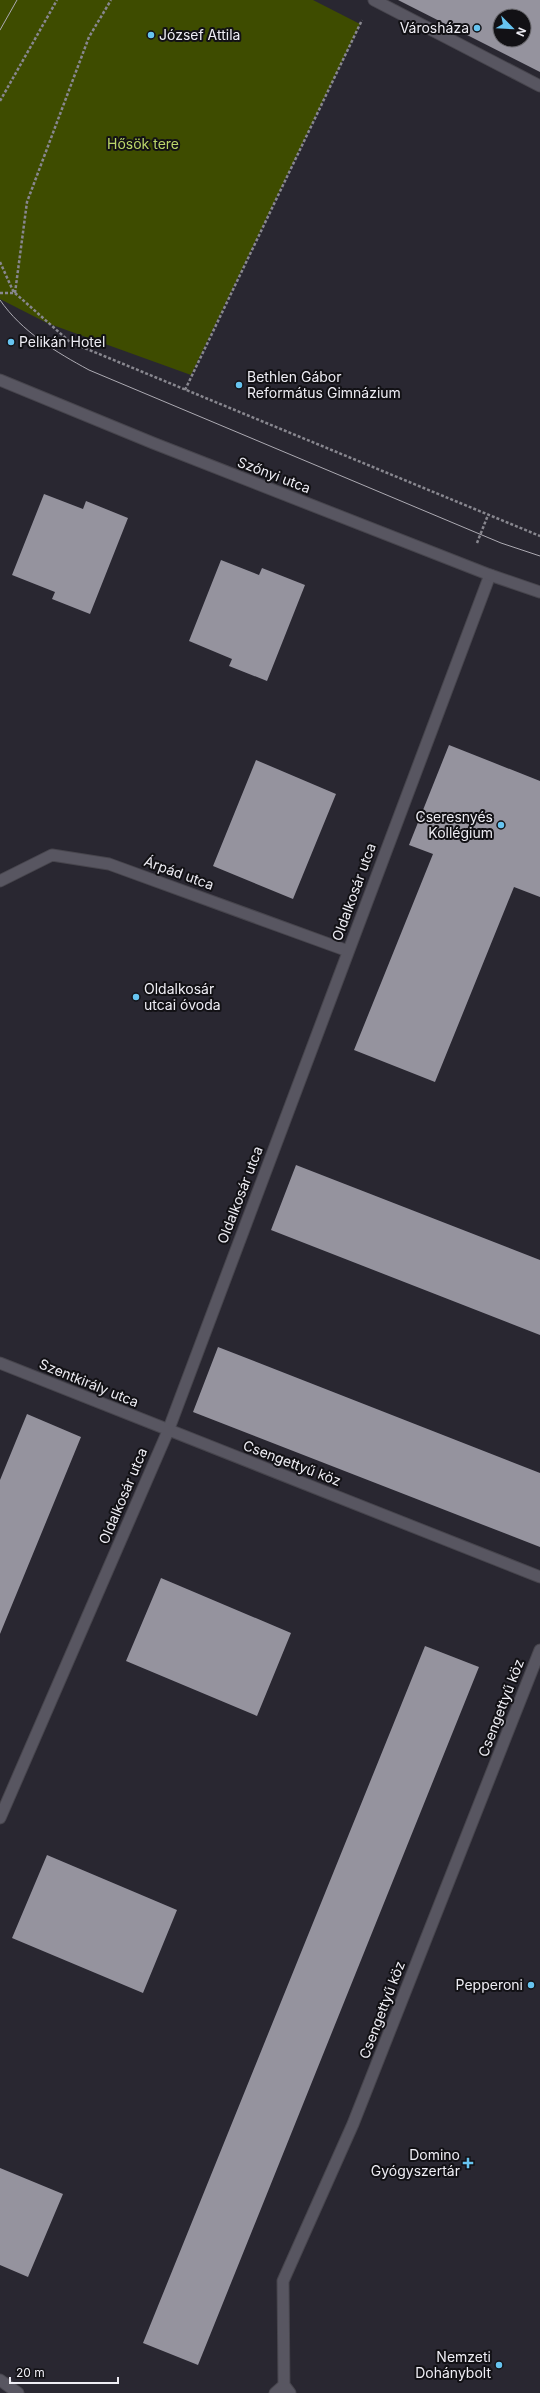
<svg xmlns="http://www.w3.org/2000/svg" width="540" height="2393" font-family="Inter,sans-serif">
<rect width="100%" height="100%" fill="#292731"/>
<path fill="#3e4c00" d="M0 0H313L360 24 191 375 47 323 0 299Z"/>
<path fill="#95939e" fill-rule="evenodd" d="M398 0H540V72ZM500 16H524V40H500Z
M44 494 83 509 86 501 128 518 90 614 52 599 55 592 12 575Z
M221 560 259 575 262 568 305 585 267 681 229 666 232 659 189 641Z
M449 745 540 781V897L514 887 435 1082 354 1050 433 854 409 845Z
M256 760 336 794 293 899 213 866Z
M296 1165 540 1260V1335L271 1230Z
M218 1347 540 1473V1547L193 1412Z
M27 1414 81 1437 0 1634V1480Z
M161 1578 291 1633 257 1716 126 1661Z
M425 1646 479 1667 198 2365 143 2343Z
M47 1855 177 1910 143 1993 12 1938Z
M0 2168 63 2194 28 2277 0 2265Z"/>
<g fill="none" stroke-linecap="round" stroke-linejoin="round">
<g stroke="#47454d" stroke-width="13">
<path id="minor" d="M374 0 540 86
M0 881 52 855 109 864 348 951
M0 1363 540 1577
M0 1818 168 1431 490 575
M0 2380 18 2393
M284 2385 283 2281 353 2124 540 1650
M275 2393 284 2385 290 2393"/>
</g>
<g stroke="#47454d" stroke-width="13">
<path id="tertiary" d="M0 380 153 443 490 575 540 592"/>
</g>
<path stroke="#88878f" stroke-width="2.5" stroke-dasharray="3 2" stroke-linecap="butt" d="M0 101 57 0
M0 262 14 293
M0 293H15L70 342 540 536
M15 293 27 202 89 37 111 0
M185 390 362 20
M477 543 488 515"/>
<use href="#minor" stroke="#585661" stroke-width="11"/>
<use href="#tertiary" stroke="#585661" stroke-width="11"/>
<path stroke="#acaab2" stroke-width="1" d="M0 30 17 0
M0 300C22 332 56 352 89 370L501 543 540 556"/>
</g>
<g fill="#67c4f0" stroke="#121115" stroke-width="1.5">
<circle cx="477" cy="28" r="4"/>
<circle cx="151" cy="35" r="4"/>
<circle cx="11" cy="342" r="4"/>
<circle cx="239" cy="385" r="4"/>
<circle cx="501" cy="825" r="4"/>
<circle cx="136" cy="997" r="4"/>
<circle cx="531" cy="1985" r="4"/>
<path d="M466 2157h4v4h4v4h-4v4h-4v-4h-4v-4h4z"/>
<circle cx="499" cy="2365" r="4"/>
</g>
<g text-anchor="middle" stroke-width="4" stroke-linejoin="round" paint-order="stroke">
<g font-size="14" fill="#eeedf4" stroke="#121115" text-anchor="end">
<text x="469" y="33">Városháza</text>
<text x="159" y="40" text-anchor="start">József Attila</text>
<text x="19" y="347" text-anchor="start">Pelikán Hotel</text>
<text x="247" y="382" text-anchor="start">Bethlen Gábor<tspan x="247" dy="16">Református Gimnázium</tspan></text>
<text x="493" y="822">Cseresnyés<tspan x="493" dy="16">Kollégium</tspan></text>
<text x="144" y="994" text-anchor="start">Oldalkosár<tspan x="144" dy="16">utcai óvoda</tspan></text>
<text x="523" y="1990">Pepperoni</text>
<text x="460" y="2160">Domino<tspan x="460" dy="16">Gyógyszertár</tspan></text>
<text x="491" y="2362">Nemzeti<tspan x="491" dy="16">Dohánybolt</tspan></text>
</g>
<g font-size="14" fill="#bbd66a" stroke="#121115">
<text x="143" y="149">Hősök tere</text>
</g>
<g font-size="14" fill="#eeedf4" stroke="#121115">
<text transform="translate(274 475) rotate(21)" y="5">Szőnyi utca</text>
<text transform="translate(179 873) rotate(20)" y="5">Árpád utca</text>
<text transform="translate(354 892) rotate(-70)" y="5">Oldalkosár utca</text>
<text transform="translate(240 1195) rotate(-69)" y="5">Oldalkosár utca</text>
<text transform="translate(89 1383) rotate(22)" y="5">Szentkirály utca</text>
<text transform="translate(292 1463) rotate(21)" y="5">Csengettyű köz</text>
<text transform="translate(123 1496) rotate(-67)" y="5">Oldalkosár utca</text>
<text transform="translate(501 1708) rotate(-69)" y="5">Csengettyű köz</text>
<text transform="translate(382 2010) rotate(-69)" y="5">Csengettyű köz</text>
</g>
</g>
<g transform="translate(512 28) rotate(114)"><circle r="19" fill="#121115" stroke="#6a696e"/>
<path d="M0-3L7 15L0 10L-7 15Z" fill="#67c4f0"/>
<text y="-6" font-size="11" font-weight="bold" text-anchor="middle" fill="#eeedf4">N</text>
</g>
<path d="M10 2377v6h108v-6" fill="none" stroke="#eeedf4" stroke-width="2"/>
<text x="16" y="2377" font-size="12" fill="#eeedf4" stroke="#121115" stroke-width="3" paint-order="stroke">20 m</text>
</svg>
